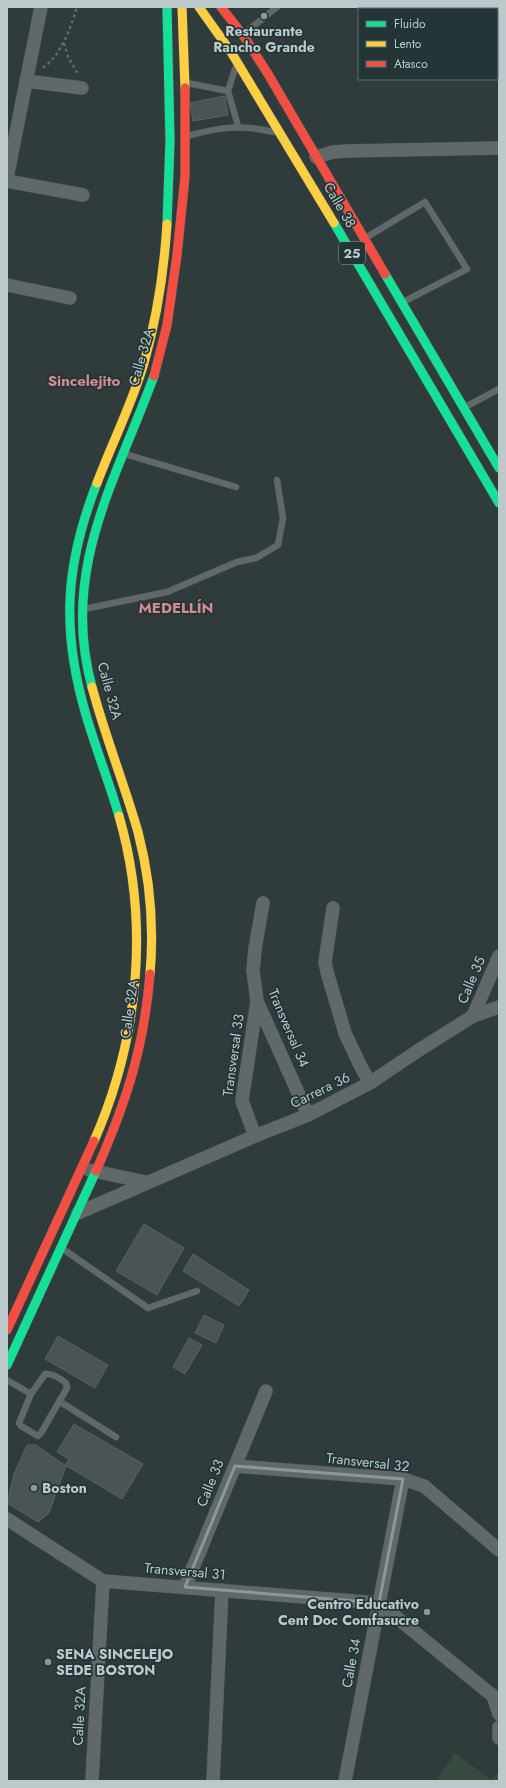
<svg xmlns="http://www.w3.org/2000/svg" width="506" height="1788" font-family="Jost,sans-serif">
<rect width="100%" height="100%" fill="#303b3c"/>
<path fill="#374b41" d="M455 1753 491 1780 499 1772V1781H436Z"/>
<path fill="#4a5455" stroke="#586263" d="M225 96 228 115 193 121 190 103Z
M144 1224 184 1248 157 1295 116 1271Z
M193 1254 249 1290 239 1306 183 1271Z
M204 1315 224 1325 216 1343 195 1333Z
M58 1336 108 1365 95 1388 45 1359Z
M189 1338 202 1345 185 1374 173 1367Z
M74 1424 143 1464 122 1499 65 1465 69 1459 57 1452Z
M27 1445H36L66 1466 49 1513 38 1522 7 1503 14 1474Z"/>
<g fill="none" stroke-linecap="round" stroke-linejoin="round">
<g stroke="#4e5656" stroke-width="7">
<path id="lane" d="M246 32 277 7
M187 83 228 91 238 126
M228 91 235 69
M187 136C221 127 239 124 274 132
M367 237 425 202 467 269 405 301
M467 406 499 389
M125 454 236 487
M84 609 167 592 237 562 256 558 278 545 283 518 277 480
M63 1249 148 1308 197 1291
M45 1374C53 1373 60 1378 66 1383L67 1388 41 1433 38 1436 21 1426 19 1423 31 1394Z
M7 1380 31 1394
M59 1401 116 1437"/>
</g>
<g stroke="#4e5656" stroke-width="14">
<path id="street" d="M26 81 82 88
M316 157 333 152 347 151 499 148
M7 178 41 7
M7 181 83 195
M7 285 70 298
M263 903 255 949 253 971 257 1001 308 1115
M333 908 325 962 327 972 345 1033 360 1065 370 1083
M473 1016 499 956
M255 1136 242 1101 257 1001
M89 1170 146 1182
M78 1213 255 1136 308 1115 370 1083 419 1050 473 1016 499 1007
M235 1466 403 1479 424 1486 499 1550
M7 1519 103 1581 379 1603 493 1696 499 1714
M185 1587 266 1391
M499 1727V1738
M92 1781 103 1581
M213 1781 222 1590
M345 1781 403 1479"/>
</g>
<g stroke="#4e5656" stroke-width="10">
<path id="fast" d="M167 7 170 141 167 224
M334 223 499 503
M385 274 499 468
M97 483C65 565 61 630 86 715 96 749 109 782 119 816
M92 687C60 571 115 482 154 376
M7 1365 96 1171"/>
</g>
<g stroke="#4e5656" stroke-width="10">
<path id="slow" d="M182 7 185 88
M199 7 231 52 334 223
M97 483C112 443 132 404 144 363 157 318 164 271 167 224
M92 687C105 736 124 783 138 832 150 878 154 928 150 974
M94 1141C139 1039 150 923 119 816"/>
</g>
<g stroke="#4e5656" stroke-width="10">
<path id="jam" d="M221 7 243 35 268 74 385 274
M154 376 167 325 177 255 185 177V88
M96 1171C126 1103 144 1048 150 974
M7 1330 94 1141"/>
</g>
<path stroke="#616869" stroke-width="2.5" stroke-dasharray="3 3" stroke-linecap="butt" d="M64 43 68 57 78 74
M43 68C62 53 68 33 76 11V7"/>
<use href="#lane" stroke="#60686a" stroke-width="6"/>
<use href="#street" stroke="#60686a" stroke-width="13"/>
<use href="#fast" stroke="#16e098" stroke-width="9"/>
<use href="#slow" stroke="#ffcf43" stroke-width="9"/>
<use href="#jam" stroke="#f24e42" stroke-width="9"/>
</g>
<path fill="none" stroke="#8b9799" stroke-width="3" stroke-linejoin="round" d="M235 1466 403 1479 379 1603 185 1587Z"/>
<g fill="#8b9799" stroke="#233536" stroke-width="1.5">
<circle cx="264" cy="16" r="4"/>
<circle cx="34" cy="1488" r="4"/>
<circle cx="427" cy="1612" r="4"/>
<circle cx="48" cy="1662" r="4"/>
</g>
<g text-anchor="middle" stroke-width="3.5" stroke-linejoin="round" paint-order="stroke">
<rect fill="#233536" stroke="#8e9d9e" stroke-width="1" x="339" y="242" width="26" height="22" rx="3"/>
<g font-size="13" font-weight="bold" fill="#bcc9cb">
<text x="352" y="258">25</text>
</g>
<g font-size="14" font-weight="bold" fill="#bcc9cb" stroke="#233536" text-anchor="start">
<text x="264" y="36" text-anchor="middle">Restaurante<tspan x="264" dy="16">Rancho Grande</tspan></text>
<text x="42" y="1493">Boston</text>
<text x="419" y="1609" text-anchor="end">Centro Educativo<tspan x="419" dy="16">Cent Doc Comfasucre</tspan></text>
<text x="56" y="1659">SENA SINCELEJO<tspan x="56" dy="16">SEDE BOSTON</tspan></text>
</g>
<g font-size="14" fill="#bcc9cb" stroke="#233536">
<text transform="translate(340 205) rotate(60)" y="5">Calle 38</text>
<text transform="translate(141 357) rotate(-74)" y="5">Calle 32A</text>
<text transform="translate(110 691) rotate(75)" y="5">Calle 32A</text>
<text transform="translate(471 980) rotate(-67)" y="5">Calle 35</text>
<text transform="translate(129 1009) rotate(-82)" y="5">Calle 32A</text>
<text transform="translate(289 1028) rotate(67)" y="5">Transversal 34</text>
<text transform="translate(233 1055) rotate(-82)" y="5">Transversal 33</text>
<text transform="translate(320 1090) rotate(-26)" y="5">Carrera 36</text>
<text transform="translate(368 1462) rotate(6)" y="5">Transversal 32</text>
<text transform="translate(210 1483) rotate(-68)" y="5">Calle 33</text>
<text transform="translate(185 1571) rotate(5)" y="5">Transversal 31</text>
<text transform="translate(351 1663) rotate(-79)" y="5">Calle 34</text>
<text transform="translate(79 1716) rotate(-87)" y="5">Calle 32A</text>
</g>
<g font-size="15" font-weight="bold" fill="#d38b90" stroke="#233536">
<text x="84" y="386">Sincelejito</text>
<text x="176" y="613">MEDELLÍN</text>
</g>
</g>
<rect width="506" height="1788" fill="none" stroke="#bcc9cb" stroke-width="16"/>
<rect x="358" y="8" width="140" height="72" fill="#233536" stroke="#607072"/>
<rect x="366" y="21" width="20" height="6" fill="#16e098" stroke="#607072"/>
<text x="394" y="28" font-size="12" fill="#bcc9cb">Fluido</text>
<rect x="366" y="41" width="20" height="6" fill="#ffcf43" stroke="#607072"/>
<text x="394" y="48" font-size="12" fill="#bcc9cb">Lento</text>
<rect x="366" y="61" width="20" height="6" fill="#f24e42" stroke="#607072"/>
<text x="394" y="68" font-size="12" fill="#bcc9cb">Atasco</text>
</svg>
